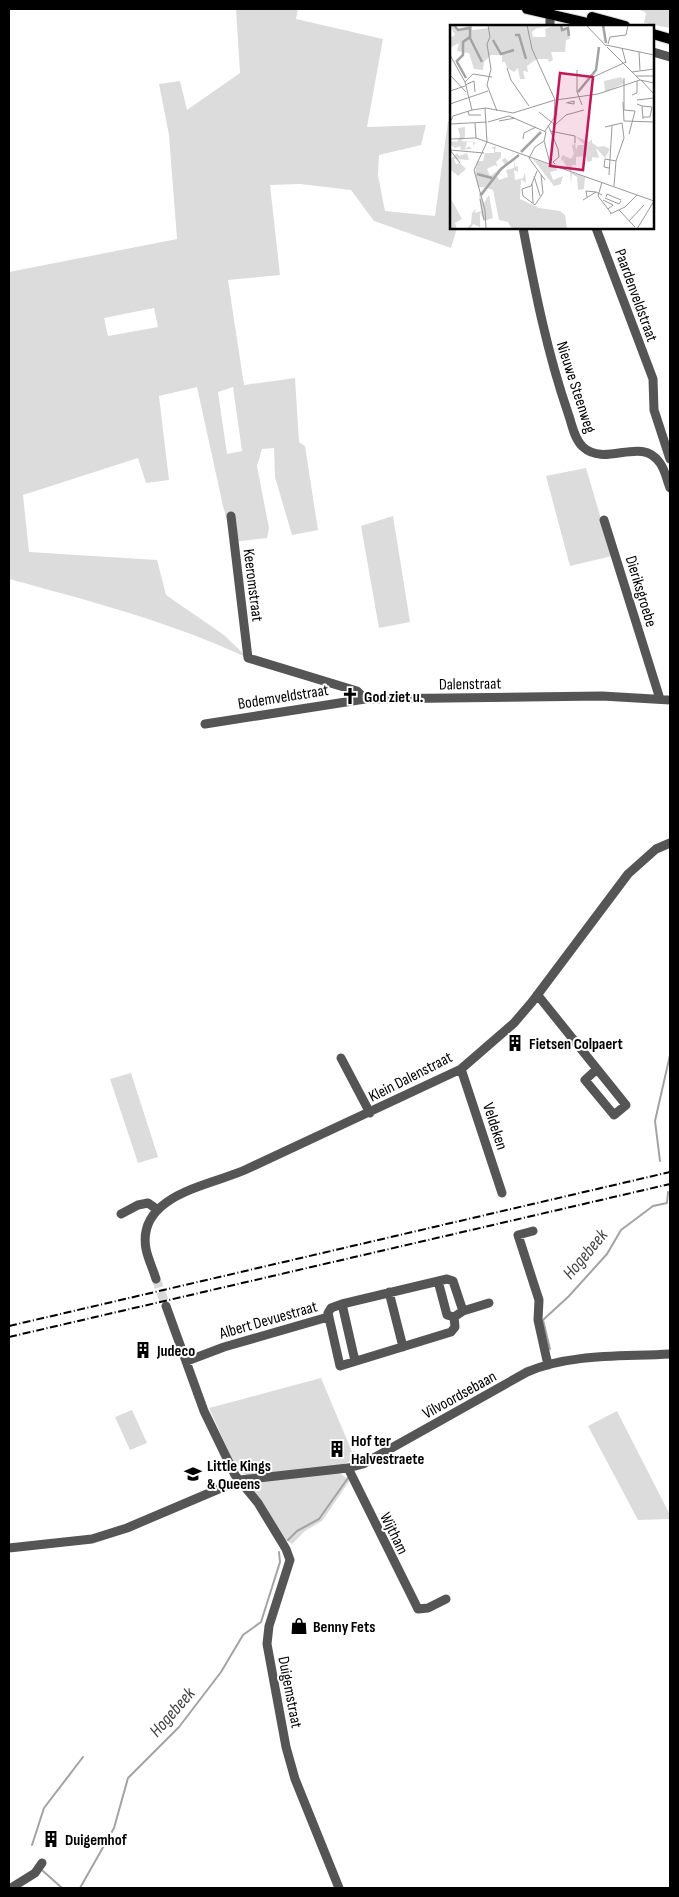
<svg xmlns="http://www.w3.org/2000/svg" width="679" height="1897" font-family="'Sofia Sans Condensed',sans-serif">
<rect width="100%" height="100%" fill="#fff"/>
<path fill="#dcdcdc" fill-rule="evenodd" d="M236 9H298L296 19 383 39 367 127 426 125 421 145 379 155 378 175 385 211 435 216 448 121 451 123 452 228H457L451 248 374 221 351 190 300 184 270 185 280 275 228 280 244 385 295 378 299 442 305 446 318 530 292 535 275 477 274 448 262 449 257 466 269 528 267 538 233 542 223 506 197 387 159 396 169 480 146 483 138 458 23 495 29 552 157 560 166 595 224 635 248 658C171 622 90 601 9 579V272L177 239 169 135 159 84 180 81 187 110 240 73ZM154 308 158 327 108 336 104 318ZM233 387 242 451 227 454 218 392Z
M638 9H670V28L644 23 646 13Z
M586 468 612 556 570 566 546 476Z
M393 516 410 622 379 628 361 526Z
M131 1073 158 1157 138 1163 110 1079Z
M321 1378 355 1459 342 1465 248 1476 237 1470 209 1408Z
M132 1410 147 1443 130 1450 115 1417Z
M617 1411 670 1515V1519L638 1520 588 1426Z
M339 1473 350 1480 322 1521 305 1531 292 1544 284 1539 251 1487 254 1481Z"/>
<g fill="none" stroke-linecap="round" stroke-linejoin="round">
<path stroke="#a3a3a3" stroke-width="2" d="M660 1161 655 1121 670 1055
M550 1349 543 1320 569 1296 607 1254 621 1230 653 1206 667 1203 668 1192
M288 1540 297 1531 319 1519 348 1478
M32 1845 44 1808 83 1757
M43 1871 62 1888
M80 1888 114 1828 128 1778 179 1727 221 1672 243 1635 261 1622 280 1562 279 1552"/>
<path stroke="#d9d9d9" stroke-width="9" stroke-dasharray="9 4.5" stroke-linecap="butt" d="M156 1279 166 1306"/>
<g stroke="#dbdbdb" stroke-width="12">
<path id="major" d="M527 9 601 26
M592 17 625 26
M653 34 670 39"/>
</g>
<path stroke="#555" stroke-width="9" d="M550 26V9
M653 52 670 57
M523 228C535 291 547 352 568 413 572 424 574 439 583 447 606 468 641 435 660 463 665 470 667 480 670 488
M596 228 653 379 654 410 670 459
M231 516 248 658 357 691 365 699
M604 520 660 699
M205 724 365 699 602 696 670 700
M537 995 540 998 626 1105 614 1115 585 1080 597 1069
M341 1058 370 1113
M461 1069 502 1193
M121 1214 138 1205 148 1203 158 1210
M533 1231 518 1235 539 1300 538 1320 548 1365
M156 1279C153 1269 148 1259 146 1249 136 1194 213 1185 247 1169L461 1069 514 1023 532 1002 628 874 656 849 670 843
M438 1281 447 1315 454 1317
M389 1292 403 1347
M342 1304 355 1361
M166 1306 204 1411 235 1475 258 1503 286 1549 290 1560 269 1626 267 1644 286 1747 295 1779 339 1888
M463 1311 453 1281 447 1279 342 1304 331 1308 328 1313 340 1366 451 1332 455 1327 454 1317 463 1311 489 1303
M187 1361 224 1347 328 1317
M348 1468 418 1609 428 1608 446 1599
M9 1548 92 1539 127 1528 240 1480 348 1468 363 1464 527 1372C571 1353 624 1357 670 1354
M11 1888 35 1873 42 1863"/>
<use href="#major" stroke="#000" stroke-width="10"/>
<path stroke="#000" stroke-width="2" stroke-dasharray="8 2.5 1 2.5" stroke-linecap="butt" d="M9 1326 670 1172
M9 1337 670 1184"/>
</g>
<defs>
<g id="church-bare" transform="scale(1.35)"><path d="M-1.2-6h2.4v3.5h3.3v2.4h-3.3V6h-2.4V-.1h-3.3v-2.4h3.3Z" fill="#000" stroke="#fff" stroke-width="2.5" paint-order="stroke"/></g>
<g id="building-bare" transform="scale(1.35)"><path d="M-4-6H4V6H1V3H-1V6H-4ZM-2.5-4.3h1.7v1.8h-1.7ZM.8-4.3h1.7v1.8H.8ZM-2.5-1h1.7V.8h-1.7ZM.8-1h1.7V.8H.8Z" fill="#000" stroke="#fff" stroke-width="2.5" paint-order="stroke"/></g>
<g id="school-bare" transform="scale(1.35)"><path d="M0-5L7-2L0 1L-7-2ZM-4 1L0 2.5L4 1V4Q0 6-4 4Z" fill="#000" stroke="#fff" stroke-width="2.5" paint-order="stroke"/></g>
<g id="shop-bare" transform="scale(1.35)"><path d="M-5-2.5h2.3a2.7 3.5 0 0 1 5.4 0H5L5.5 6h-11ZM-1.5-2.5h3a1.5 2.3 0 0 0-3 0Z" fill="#000" stroke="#fff" stroke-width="2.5" paint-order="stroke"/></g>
</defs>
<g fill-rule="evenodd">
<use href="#church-bare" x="350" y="696"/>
<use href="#building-bare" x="515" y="1043"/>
<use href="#building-bare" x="143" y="1350"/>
<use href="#building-bare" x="337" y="1449"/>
<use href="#school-bare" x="193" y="1474"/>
<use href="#shop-bare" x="299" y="1626"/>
<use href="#building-bare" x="51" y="1839"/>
</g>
<g text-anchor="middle" stroke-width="4" stroke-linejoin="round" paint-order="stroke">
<g font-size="16" fill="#000" stroke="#fff">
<text transform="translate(637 295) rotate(70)" y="6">Paardenveldstraat</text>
<text transform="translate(577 387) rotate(72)" y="6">Nieuwe Steenweg</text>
<text transform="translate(254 585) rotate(83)" y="6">Keeromstraat</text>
<text transform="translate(642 591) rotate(73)" y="6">Dieriksgroebe</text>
<text transform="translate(470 683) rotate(-1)" y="6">Dalenstraat</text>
<text transform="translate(283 696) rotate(-9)" y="6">Bodemveldstraat</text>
<text transform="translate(410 1076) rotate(-27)" y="6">Klein Dalenstraat</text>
<text transform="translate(496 1126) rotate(72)" y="6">Veldeken</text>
<text transform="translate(268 1319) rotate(-16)" y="6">Albert Devuestraat</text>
<text transform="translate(459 1394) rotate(-29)" y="6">Vilvoordsebaan</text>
<text transform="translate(395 1533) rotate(64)" y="6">Wijtham</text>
<text transform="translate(291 1692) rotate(79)" y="6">Duigemstraat</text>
</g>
<g font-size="16" font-weight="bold" fill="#000" stroke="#fff" text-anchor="start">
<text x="364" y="702">God ziet u.</text>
<text x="529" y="1049">Fietsen Colpaert</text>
<text x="157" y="1356">Judeco</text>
<text x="351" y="1446">Hof ter<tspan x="351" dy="18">Halvestraete</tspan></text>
<text x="207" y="1471">Little Kings<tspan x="207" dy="18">&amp; Queens</tspan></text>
<text x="313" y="1632">Benny Fets</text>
<text x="65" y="1845">Duigemhof</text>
</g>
<g font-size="18" font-style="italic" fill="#444" stroke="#fff">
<text transform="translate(585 1254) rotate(-50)" y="6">Hogebeek</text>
<text transform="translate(172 1712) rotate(-49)" y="6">Hogebeek</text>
</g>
</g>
<g transform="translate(450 25)">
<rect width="204" height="204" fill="#fff"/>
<path d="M0 0 9 4 22 0V5L39 3 38 0H111L112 5H119L120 14 116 15 115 27H101L103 35 99 37 98 34H87L77 41 78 47 73 46 75 54H70L68 43 64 47 57 43 55 37H52V30H41L34 37 33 45 24 44 19 28 7 26 9 18 1 22 0 13 5 10ZM103 1 95 4 96 12H83L82 7 87 3ZM171 52 175 58 155 67 154 56ZM15 102V112L11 116 26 117 23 121V117H17L15 124 19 121 22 124 11 125 10 121 5 123 1 120 0 116 7 117 10 111 8 103ZM125 111 139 117 142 114V118L148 122 154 121 160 124 155 133 146 123 149 133 142 132V136L137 137 136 131 126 132V140H122L121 147 135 152 134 164 128 165 127 152 122 149 121 159 120 146 113 136 116 133 112 136 111 133 113 130 121 134 124 129 121 117 123 121 125 117 126 125 128 120H135ZM46 121 45 127H51V132L46 137 48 142 45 140 37 144 40 151 55 140 52 135 55 133 59 137 47 151 49 155 58 152 56 145 64 143V134L65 142 68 141V147L64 145 65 155 73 153 75 147 76 158 71 154 70 174 89 183 110 186 115 190 117 204H62L58 197 49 195 43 165 37 163 31 172 34 178 39 170 43 193 34 196 30 187V202L23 199 20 204H16L21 199 22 188 26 184 25 188 31 186 29 169 35 162H28L25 148 27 136H33L35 128H44V124L41 123ZM7 128 9 131 17 128 19 135 4 134 6 139 10 138 16 144 8 151 0 144V135ZM83 134 106 142 108 145 100 147 103 155 113 151 111 159 104 161ZM0 172 12 194 5 198 7 204H0Z" fill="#dcdcdc" fill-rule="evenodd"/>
<path fill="none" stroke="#a3a3a3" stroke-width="2.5" d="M4 0 8 5 20 3V12L13 17V30L6 37M111 0 112 5 118 3 119 11M153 0 156 18M65 10H69L76 34M20 13 32 37M43 15 51 29 64 25M7 37 16 53M128 67 146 45 149 22M71 127 91 107M27 149 42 153M31 170 51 144 69 130"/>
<path fill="none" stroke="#999" stroke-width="1" d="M38 0 40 12 37 19 41 44 37 60 47 86M77 0 82 24 105 75M136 0 156 21M158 19 160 12 176 10 178 0M156 20 204 30M157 22 190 55M172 23 176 38M189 27 190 45M0 30 15 57 22 85M57 43 61 55 79 81M127 45V67L132 80M182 47 204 44M0 50 16 67M186 51H204M141 53 176 37M174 53V85L185 86M191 55 204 69M15 57 23 49 42 52M15 60 24 56 25 67M0 66 15 61M182 70 187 68V56M106 75 148 69 190 55 204 58M187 75 204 73M173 77 174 96M116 78 124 76V79L118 78M0 79 38 66M187 79 192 81 193 94M192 81 202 82 200 92H193M35 83 37 117 24 145 35 185 36 204M22 85 36 83 63 88 105 75M18 86 19 90H31M89 87 105 100 116 90 134 85M49 96 65 93M174 96 204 97M38 97 59 91 96 107M0 98 3 91 22 85M25 98 26 113M0 99 37 97M98 100 108 124 109 132 103 137 105 139M155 102 172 98M95 106 104 93 105 75M100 106 125 111V118M96 107 94 116 100 138M179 109 185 86M0 114 26 113 204 176M73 114 74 108 86 102M94 116 85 122 79 133 95 155M0 125 34 128M0 125 10 138M159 143 154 142 155 134 166 136M87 146 81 161 72 164 73 171 85 180 93 168 91 150M159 150 162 101M84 151 90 171M152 157 148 171 161 188M82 159 83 178M164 161 166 136 174 113 172 98M137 172 136 166 146 167M156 172 157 169 171 175M155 173 169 179 171 176M30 174 34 195M133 175 146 167 152 170M153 175 163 180 158 184M169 185 185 202M160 189 175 182 187 170M179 196 194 180M187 204 204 176"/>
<path fill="#c2185b" fill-opacity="0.15" stroke="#c2185b" stroke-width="2.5" d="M110 48 143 52 133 145 100 141Z"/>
<rect width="204" height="204" fill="none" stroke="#000" stroke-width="2.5"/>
</g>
<rect width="679" height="1897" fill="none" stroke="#000000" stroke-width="20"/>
</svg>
